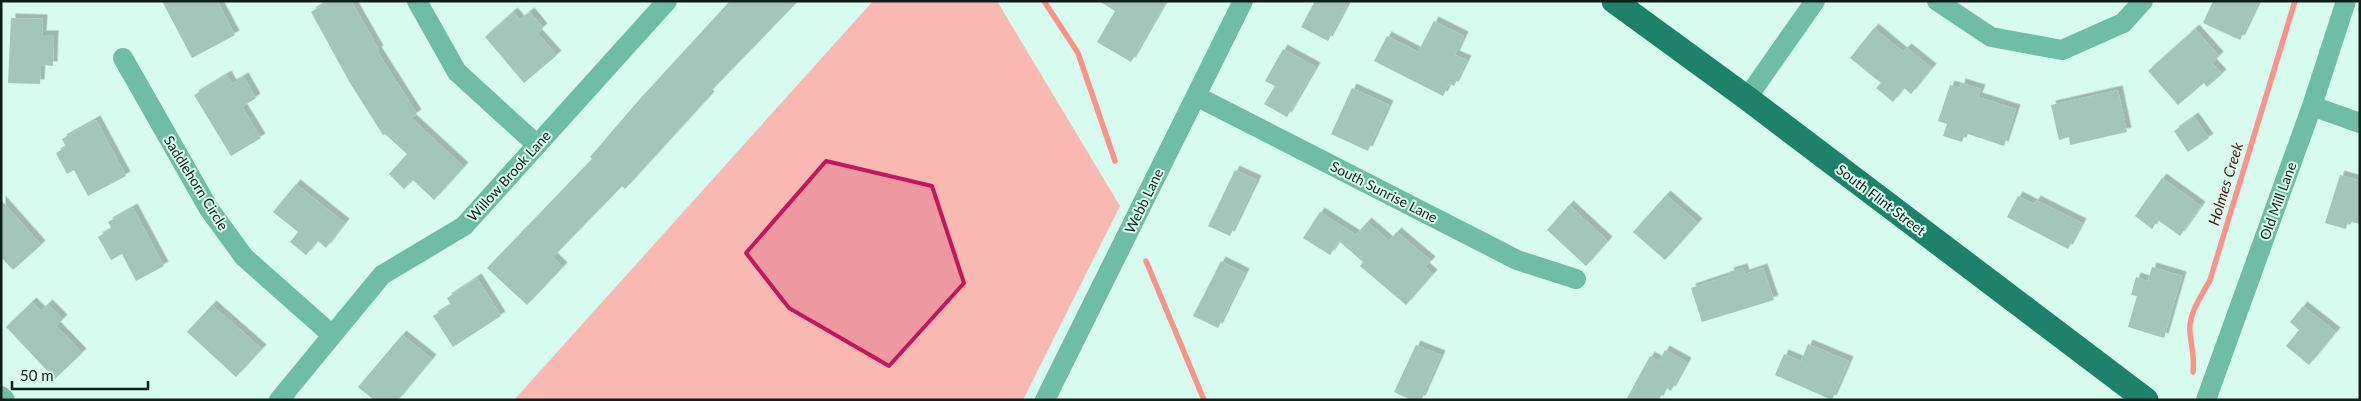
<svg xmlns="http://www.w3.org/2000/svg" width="2361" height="401" font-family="Lato,sans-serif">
<defs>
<filter id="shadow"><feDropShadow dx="4.5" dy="-4.5" stdDeviation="0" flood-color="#0004"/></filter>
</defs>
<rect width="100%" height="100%" fill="#d8fbef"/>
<path fill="#f9b9b2" d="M873 1H997L1120 206 1023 400H514Z"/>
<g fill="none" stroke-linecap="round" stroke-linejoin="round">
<path stroke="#fd9289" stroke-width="5.5" d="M1044 1 1078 53 1115 161
M1146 261 1204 400
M2193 372C2195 358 2191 346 2190 332 2188 314 2202 295 2210 280L2295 1"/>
</g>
<path fill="#a4c6ba" filter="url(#shadow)" d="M162 1H217L235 35 192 58Z
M329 1H351L379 50 377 51 417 114 411 118 464 167 434 200 413 180 404 189 389 174 407 154 385 134 383 135 350 83 311 12Z
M730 1H798L708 94 710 96 625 189 622 186 553 257 563 267 527 305 487 268 592 159 590 157 639 100Z
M1099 1H1166L1131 62 1097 42 1115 11Z
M1315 1H1349L1328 41 1301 27Z
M2213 1H2259L2240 40 2203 23Z
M513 12 520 20 530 12 543 28 537 33 557 55 524 83 485 37Z
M11 18 43 19 42 35H54L53 66 41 65 40 84 8 83Z
M1434 21 1464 36 1455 55 1467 60 1454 86 1449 84 1443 96 1374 61 1387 36 1418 52Z
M1874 28 1903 52 1907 48 1932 68 1911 94 1904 88 1893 102 1876 88 1881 83 1850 58Z
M2195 29 2219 56 2212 63 2222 74 2207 87 2204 83 2178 105 2148 71Z
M1283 49 1316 67 1287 117 1264 104 1275 86 1265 81Z
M227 75 232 84 244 77 256 98 242 107 261 138 231 156 194 95Z
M1961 83 1981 89 1978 97 2016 109 2004 146 1965 133 1962 142 1943 136 1947 124 1938 121 1950 85 1960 88Z
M1352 88 1389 105 1368 151 1331 134Z
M2118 90 2127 132 2070 145 2069 137 2059 140 2051 105Z
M2194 117 2209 138 2188 152 2174 131Z
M96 120 126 176 88 196 74 170 67 174 56 153 66 147 62 139Z
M1235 170 1257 180 1230 236 1208 226Z
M2340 175 2360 181V224L2348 221 2346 229 2325 223Z
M2162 178 2201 206 2180 236 2158 220 2152 229 2135 216Z
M296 184 345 223 326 248 318 241 306 255 290 242 298 232 273 212Z
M1666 195 1698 223 1665 260 1633 232Z
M2018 196 2034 204 2036 200 2082 223 2068 249 2007 217Z
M1 200 41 245 13 270 1 257Z
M1569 205 1608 241 1586 266 1547 230Z
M133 208 164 266 136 281 122 254 111 260 98 237 112 229 108 222Z
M1320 212 1356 235 1367 222 1389 241 1397 232 1431 261 1425 267 1433 274 1406 305 1360 266 1363 262 1339 241 1330 255 1303 238Z
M1221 261 1245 273 1218 328 1193 316Z
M2152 267 2182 276 2164 338 2128 327 2137 296 2131 295 2136 277 2148 281Z
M1743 268 1745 274 1763 268 1774 300 1702 322 1691 288 1730 275 1729 272Z
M477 278 501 316 453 347 433 316 451 305 447 298Z
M32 302 41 311 48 304 63 319 56 326 82 353 55 379 6 327Z
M212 305 262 349 236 377 187 332Z
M2303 306 2336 332 2309 365 2286 346 2299 330 2290 322Z
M402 335 432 359 398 400H374L358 387Z
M1808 344 1849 361 1832 400 1775 375 1784 354 1801 361Z
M1416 345 1441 355 1421 400H1411L1394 392Z
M1665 350 1687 362 1671 391 1665 387 1659 400H1626L1650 356 1659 361Z"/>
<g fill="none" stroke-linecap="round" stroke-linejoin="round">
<path stroke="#6fbda4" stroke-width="20" d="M417 1 457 72 537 145
M1937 1 1991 37 2062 50 2123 23 2143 1
M123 58 209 209 244 257 332 335
M1196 96 1517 260 1576 279
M1747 98 1815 1
M2312 106 2360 123
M1 396 5 400
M279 400 382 275 464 226 667 1
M1045 400 1243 1
M2206 400 2312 106 2346 1"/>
<path stroke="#1d8269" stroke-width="25" d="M1614 1 1747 98 2146 400"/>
</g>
<path fill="#c2185b" fill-opacity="0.2" stroke="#c2185b" stroke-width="4" stroke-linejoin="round" d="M826 161 932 186 964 283 889 366 789 308 746 253Z"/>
<g text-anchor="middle" stroke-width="4" stroke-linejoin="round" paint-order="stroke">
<g font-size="14" fill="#101d18" stroke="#d8fbef">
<text transform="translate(509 176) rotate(-48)" y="5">Willow Brook Lane</text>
<text transform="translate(196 183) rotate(58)" y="5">Saddlehorn Circle</text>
<text transform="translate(1384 192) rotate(27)" y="5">South Sunrise Lane</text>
<text transform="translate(1881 200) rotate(37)" y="5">South Flint Street</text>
<text transform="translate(1144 201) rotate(-64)" y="5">Webb Lane</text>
<text transform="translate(2278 201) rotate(-70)" y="5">Old Mill Lane</text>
</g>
<g font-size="15" font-style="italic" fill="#531212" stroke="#d8fbef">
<text transform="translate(2226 184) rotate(-73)" y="5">Holmes Creek</text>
</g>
</g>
<rect width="2361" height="401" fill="none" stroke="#101d18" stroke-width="5"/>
<path d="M12 381v8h136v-8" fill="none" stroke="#101d18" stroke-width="2.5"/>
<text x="20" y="381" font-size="15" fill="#101d18" stroke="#d8fbef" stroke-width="4" paint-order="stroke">50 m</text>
</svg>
